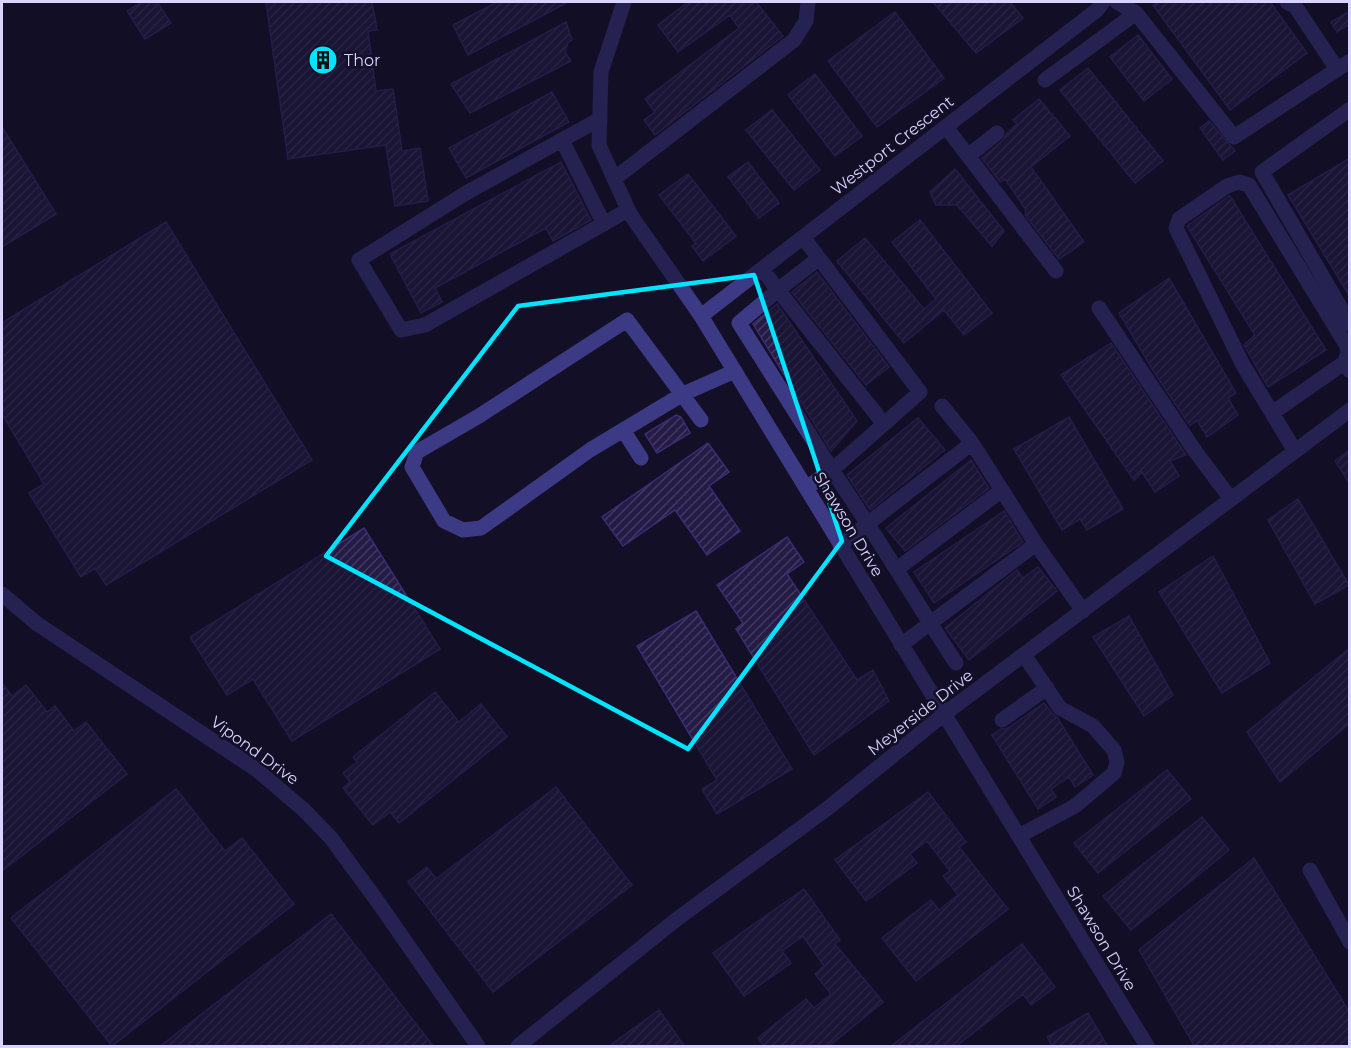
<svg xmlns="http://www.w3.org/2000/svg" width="1351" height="1048" font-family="Montserrat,sans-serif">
<defs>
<pattern id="building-hatch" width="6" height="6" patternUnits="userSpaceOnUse" patternTransform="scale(1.5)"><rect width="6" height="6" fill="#241b47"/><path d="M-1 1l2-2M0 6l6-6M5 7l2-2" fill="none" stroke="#433b63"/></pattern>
</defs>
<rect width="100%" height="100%" fill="#130f26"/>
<path fill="url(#building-hatch)" stroke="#3b2d73" stroke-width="1.5" d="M142 2H157L171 23 145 39 127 11Z
M266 2H372L377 30 368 31 376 91 393 89 402 151 420 148 428 201 395 206 386 145 288 159Z
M497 2H568L468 55 453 25Z
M688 2H756L783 36 655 135 644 120 655 112 645 99 739 28 730 15 678 52 658 25Z
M933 2H1010L1023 18 976 53Z
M1158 2H1270L1307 53 1230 110 1153 5Z
M1350 11V24L1337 32 1331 22Z
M895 12 944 78 877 127 828 61Z
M566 22 572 40 568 42 565 52 571 61 470 113 451 84Z
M1138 35 1172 79 1144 101 1110 57Z
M1088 68 1163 161 1135 183 1060 90Z
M815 74 862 136 835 156 788 95Z
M552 92 569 122 466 178 449 148Z
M1039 99 1070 136 1031 167 1084 242 1059 259 1025 215 1026 210 1005 179 1000 182 982 158 1003 140 1007 133 1017 124 1013 120Z
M772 110 820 170 794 190 746 130Z
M1209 121 1235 151 1223 160 1200 128Z
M2 127 56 214 2 247Z
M1350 158V297L1288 195Z
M561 162 591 220 553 241 546 228 435 288 442 302 421 313 390 254Z
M748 162 779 203 759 218 728 177Z
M955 169 1004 231 992 246 957 205H936L930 192Z
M688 174 736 236 703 261 692 246 696 243 659 195Z
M1229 196H1230L1326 350 1268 387 1244 345 1255 335 1187 226Z
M920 220 992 313 964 335 944 310 904 343 837 261 865 238 924 309 936 299 892 242Z
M166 222 312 460 106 585 95 568 81 577 29 493 44 484 2 414V323Z
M817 272 889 367 866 385 792 292Z
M1169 278 1236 393 1228 398 1238 415 1207 437 1197 420 1190 426 1154 372 1119 313Z
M777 304 857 421 831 451 753 324Z
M1111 343 1186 455 1170 461 1179 476 1155 492 1142 472 1134 480 1061 375Z
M676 415 681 417 690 433 657 453 645 434Z
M1069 417 1123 509 1087 530 1080 519 1062 530 1014 449Z
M918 418 945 450 870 510 847 475Z
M708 443 729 472 709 486 740 531 707 555 675 510 623 546 602 517Z
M1350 450V484L1335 461Z
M971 460 989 488 905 551 886 528Z
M1298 499 1349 585 1315 604 1268 520Z
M1004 511 1023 542 934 603 914 572Z
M364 528 440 649 292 741 253 679 227 695 190 637Z
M787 537 804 562 787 574 857 680 873 670 889 701 814 755 736 629 743 623 717 585Z
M1213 556 1270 663 1222 693 1159 592Z
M1038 567 1057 591 969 660 945 628 1017 570 1023 578Z
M696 611 792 769 717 814 702 789 717 780 637 646Z
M1129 616 1173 695 1144 716 1093 637Z
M1350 648V723L1280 782 1247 732Z
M2 683 12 696 26 685 47 712 55 706 74 731 86 722 127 774 2 871Z
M435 692 459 722 481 704 507 737 399 823 390 812 373 825 343 788 350 782 343 773 357 762 353 757Z
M1044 703 1052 713 1057 717 1093 775 1075 787 1069 777 1051 789 1056 797 1038 809 992 735 1001 729 1008 728Z
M1167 770 1191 799 1098 873 1074 843Z
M556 787 632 885 493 992 408 882 427 867 436 879Z
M176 789 225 851 242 838 294 904 112 1046 11 918Z
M928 792 966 842 959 847 1008 909 916 981 882 938 931 900 939 910 958 895 943 876 950 871 927 841 910 854 917 863 866 901 835 860Z
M1202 817 1229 850 1131 930 1103 896Z
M1254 858 1350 1013V1047H1195L1139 950Z
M804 889 840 940 835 944 883 1002 828 1047H765L758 1038 806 999 814 1008 831 994 815 974 824 966 803 936 782 951 791 963 744 996 713 953Z
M331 914 434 1047H159Z
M1022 944 1055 987 1031 1005 1023 994 955 1047H890Z
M659 1010 685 1047H608Z
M1088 1013 1108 1047H1053L1047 1037Z"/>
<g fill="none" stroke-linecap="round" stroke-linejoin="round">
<path stroke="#3d3a85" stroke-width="15" d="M624 2 601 72 599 145 630 214 701 316 1147 1046
M1117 2 1136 13 1234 137 1350 61
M1287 2 1295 6 1337 69
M1045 80 1136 13
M1350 109 1262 172 1350 324
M600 119 466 193 359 260 401 330 425 325 628 210
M946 127 1056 271
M562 140 604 224
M968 156 997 133
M614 179 794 40 806 21 808 2
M803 237 920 392 884 424
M762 269 778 290 884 424 832 470 739 323 778 290 819 258
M1099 308 1195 451 1231 499
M701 316 1097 10 1103 2
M942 406 972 443
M1272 413 1344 363
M701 420 627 320 479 416 417 452 412 467 444 521 463 530 481 528 590 450 683 394 735 371
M623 430 641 458
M1295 451 1243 365 1176 228 1179 219 1227 186 1239 182 1249 185 1347 346 1348 353 1344 363 1350 371
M806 488 832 470C875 533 914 599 956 663
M1036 544 1083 611
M840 545 972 443 1036 544 901 645
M897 569 1002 490
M2 594 36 623 257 770 304 810 331 838 378 902 478 1046
M1002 720 1047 688
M1019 836 1075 806 1114 773 1117 762 1114 750 1093 726 1060 708 1024 655
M1310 870 1350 942
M518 1046 677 919 828 808 943 715 1350 410"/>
</g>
<path d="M0 0H1351V1048H0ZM754 275 842 541 688 749 326 556 518 306Z" fill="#130f26" fill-opacity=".55" fill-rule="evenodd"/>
<path fill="none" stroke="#00e5ff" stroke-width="4.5" stroke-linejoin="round" d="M754 275 842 541 688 749 326 556 518 306Z"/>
<defs>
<g id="building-disc" transform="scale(1.5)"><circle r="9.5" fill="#00e5ff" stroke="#130f26"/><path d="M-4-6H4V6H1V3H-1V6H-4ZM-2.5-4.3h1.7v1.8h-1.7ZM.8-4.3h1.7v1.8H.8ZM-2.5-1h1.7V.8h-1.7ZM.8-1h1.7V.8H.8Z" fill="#111"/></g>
</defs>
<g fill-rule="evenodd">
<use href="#building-disc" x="323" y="60"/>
</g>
<g text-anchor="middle" stroke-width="5" stroke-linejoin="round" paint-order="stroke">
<g font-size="16" fill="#d9d4ff" stroke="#130f26" text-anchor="start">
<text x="344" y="66">Thor</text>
</g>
<g font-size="16" fill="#d9d4ff" stroke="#130f26">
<text transform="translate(892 145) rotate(-38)" y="6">Westport Crescent</text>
<text transform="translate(849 524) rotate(59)" y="6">Shawson Drive</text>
<text transform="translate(920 712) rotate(-38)" y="6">Meyerside Drive</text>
<text transform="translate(255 750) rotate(36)" y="6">Vipond Drive</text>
<text transform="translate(1102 938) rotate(59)" y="6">Shawson Drive</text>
</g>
</g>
<rect width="1351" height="1048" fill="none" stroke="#d9d4ff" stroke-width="6"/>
</svg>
